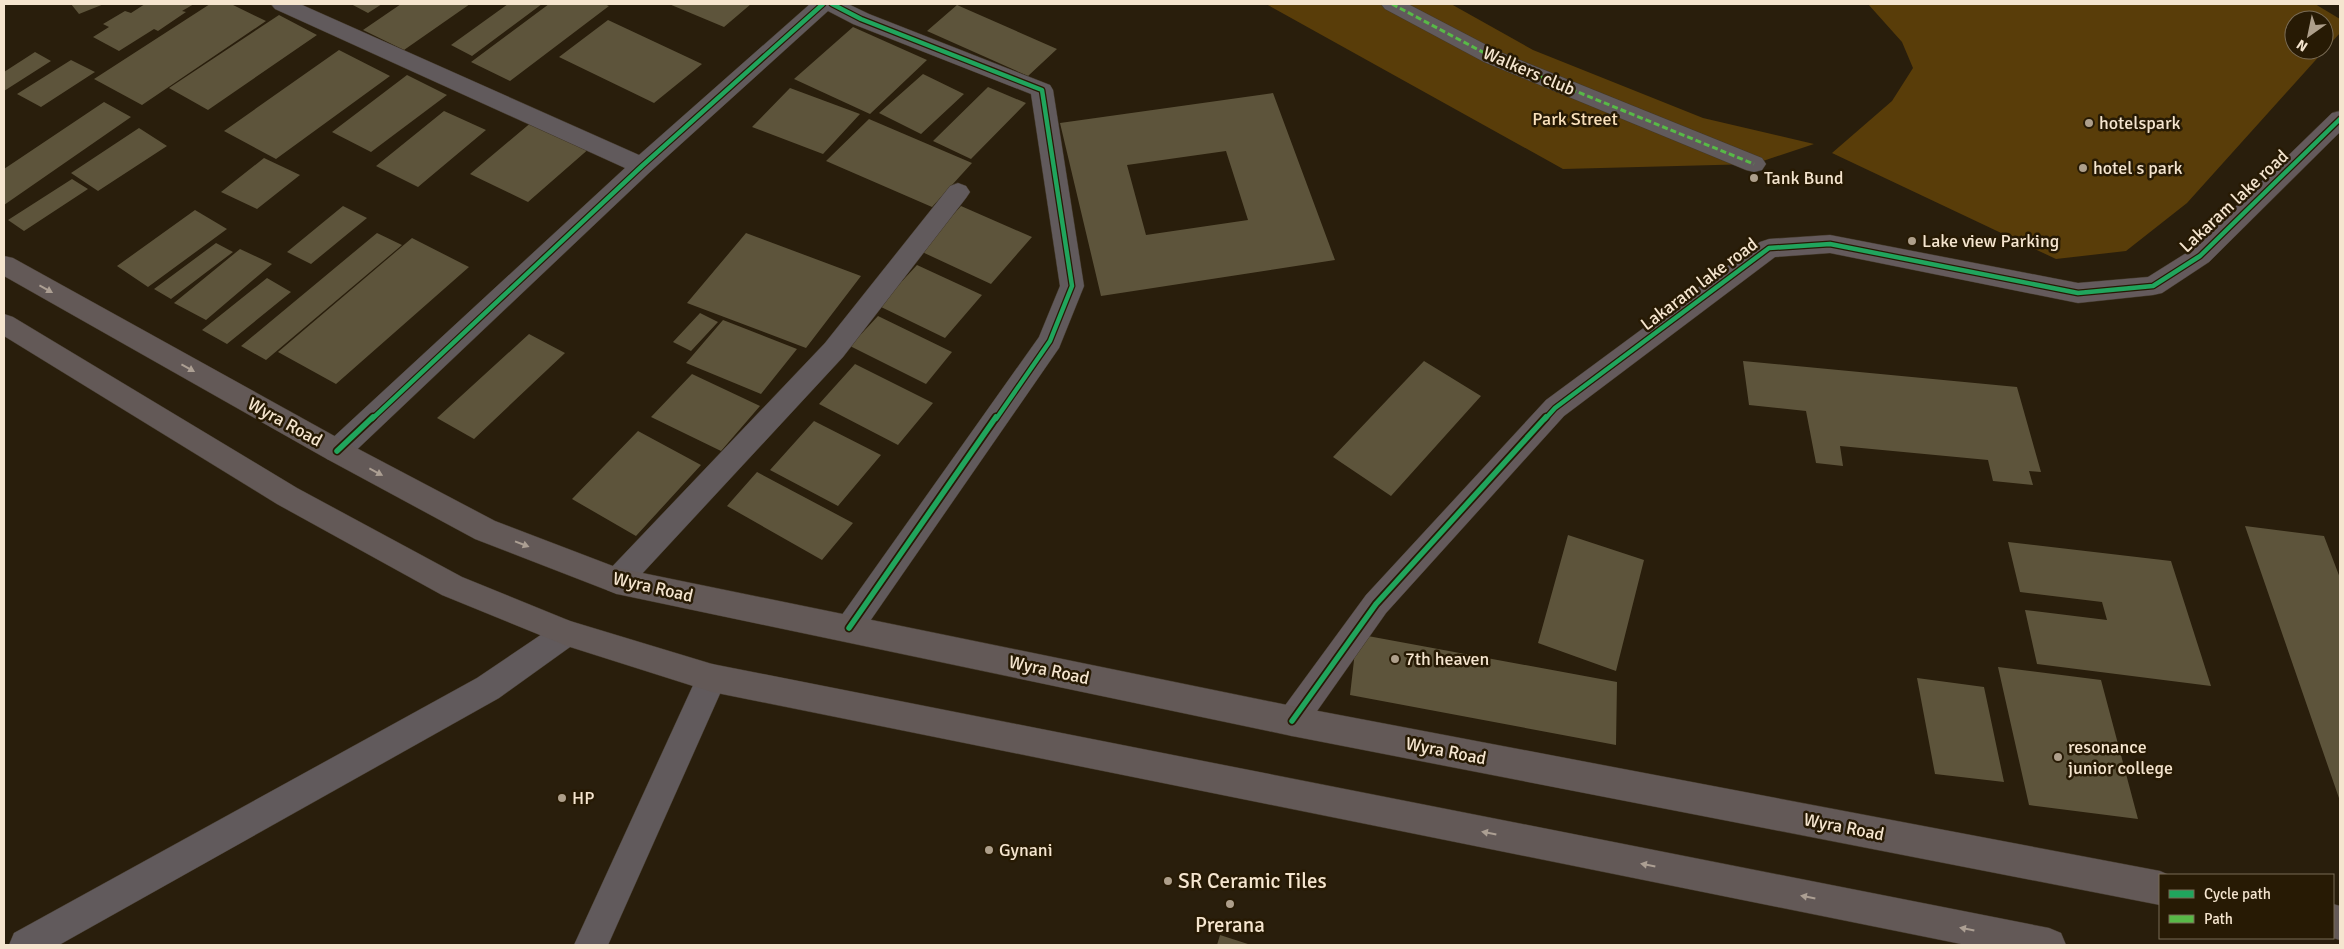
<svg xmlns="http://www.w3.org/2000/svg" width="2344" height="949" font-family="Signika,sans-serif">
<rect width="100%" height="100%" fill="#291e0c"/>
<path fill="#593d09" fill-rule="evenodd" d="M1266 4H1451L1533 50 1703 118 1814 144 1754 164 1563 169Z
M1868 4H2315L2340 19V33L2187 203 2126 251 2056 259 1832 153 1892 101 1913 68 1902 42ZM2294 20H2324V50H2294Z"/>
<path fill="#5d543b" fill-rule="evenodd" d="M71 4H104L79 14Z
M145 4H194L182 11 186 12 158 31 154 29 119 51 93 37 109 27 103 24 125 11 131 13Z
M210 4H231L266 21 142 105 94 79Z
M351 4H382L368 13Z
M401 4H470L404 50 363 30Z
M508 4H542L472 56 451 45Z
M549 4H604L609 6 510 81 471 62Z
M669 4H751L724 27Z
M957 5 1057 49 1028 76 927 31Z
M279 15 317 35 208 110 169 88Z
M608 20 702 64 654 103 559 57Z
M853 27 927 60 870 114 794 79Z
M339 50 390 76 276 159 224 131Z
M35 52 51 61 4 91V72Z
M71 60 95 72 41 107 17 94Z
M923 74 964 94 921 134 879 113Z
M407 75 447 95 371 152 332 132Z
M988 87 1026 103 971 159 933 141Z
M790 88 860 114 823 154 752 127Z
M1273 93 1335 260 1101 296 1060 123ZM1226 151 1248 220 1146 235 1127 165Z
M104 102 131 117 4 205V169Z
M444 111 486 130 418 187 376 166Z
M869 119 972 163 932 207 826 161Z
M533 121 591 147 528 202 470 174Z
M139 128 167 146 98 191 71 173Z
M264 158 300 175 257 209 221 192Z
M72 179 88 189 24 231 8 220Z
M343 206 367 218 311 264 287 252Z
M961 206 1032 237 991 284 920 251Z
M195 210 227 229 148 287 117 266Z
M377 233 402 245 266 360 241 346Z
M746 233 861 276 806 348 687 303Z
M412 238 469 267 336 384 278 352Z
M216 243 233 252 171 299 154 289Z
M240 249 272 264 206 320 174 303Z
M917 265 982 295 945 338 879 306Z
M267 278 291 292 227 344 202 330Z
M700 313 718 322 691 351 673 342Z
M878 316 952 352 926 384 850 346Z
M723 320 797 349 761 394 686 363Z
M529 334 565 353 474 439 437 418Z
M1424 361 1481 396 1391 496 1333 457Z
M1743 361 2017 387 2041 472 2029 471 2033 485 1993 481 1988 460 1840 446 1843 466 1816 463 1806 411 1749 405Z
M855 364 933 403 898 445 819 404Z
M692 374 760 406 721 451 651 417Z
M814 421 881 455 838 506 770 470Z
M638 431 701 465 636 536 572 499Z
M757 472 853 523 822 560 727 506Z
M2245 526 2324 536 2340 578V801Z
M1568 535 1644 560 1616 671 1538 643Z
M2008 542 2171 561 2211 686 2037 664 2025 610 2107 620 2102 602 2020 592Z
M1357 634 1617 682 1616 745 1350 695Z
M1998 667 2101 680 2138 819 2029 805Z
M1917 678 1984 687 2004 782 1935 774Z
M1220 935 1251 945H1217Z"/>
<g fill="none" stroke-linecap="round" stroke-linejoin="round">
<g stroke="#43392a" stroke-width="1">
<path id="street" d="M271 4H300L639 155 810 4H848L869 14 1050 85 1053 90 1084 286 1059 348 859 637 849 641 839 637 834 628 839 619 1039 337 1060 286 1031 94 853 24 828 11 650 172 347 459 337 462 327 459 323 451 327 443 625 168 275 9Z
M1381 4H1408L1500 52 1762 158 1766 164 1762 170 1754 172 1746 170 1484 62 1385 9Z
M958 183 966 186 970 192 966 198 843 357 627 590 617 594 607 590 603 581 607 572 825 343 950 186Z
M567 620 577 624 582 633 577 642 499 698 59 945H9L14 933 477 678 557 624Z
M712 664 723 668 727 678 608 945H574L701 668Z"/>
</g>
<g stroke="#43392a" stroke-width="1">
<path id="secondary" d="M2340 111V132L2209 262 2162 293 2153 295 2078 303 1830 253 1775 257 1564 416 1386 613 1303 731 1292 736 1281 731 1277 721 1281 711 1366 595 1546 400 1760 242 1769 239 1830 235 2078 283 2148 277 2191 250 2332 113Z"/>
</g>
<g stroke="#43392a" stroke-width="1">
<path id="primary" d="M4 256 13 258 347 443 495 521 618 568 1292 706 2160 871 2169 875H2160V905L1292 736 617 594 475 539 327 459 4 276Z
M4 314 13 317 297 488 462 577 570 621 712 664 2049 928 2061 933 2066 945H1966L712 692 567 646 442 595 277 504 4 336Z
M2333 904 2340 906V940L2333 938Z"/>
</g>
<use href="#street" fill="#615a5c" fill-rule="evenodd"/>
<use href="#secondary" fill="#645a5c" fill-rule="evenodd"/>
<use href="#primary" fill="#635957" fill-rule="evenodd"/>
<path stroke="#58b947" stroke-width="3" stroke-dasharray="6 3" stroke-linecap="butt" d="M1392 4 1492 57 1754 164"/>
<g stroke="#271a04" stroke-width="7">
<path id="cycleway-far1" d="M832 4 861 19 1042 90 1072 286 1050 341 996 419
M372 419 642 166 823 4
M1545 419 1555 408 1769 248 1830 244 2078 293 2153 286 2200 256 2340 119"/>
</g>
<g stroke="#271a04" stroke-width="9">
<path id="cycleway" d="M337 451 373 417
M849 628 996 417
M1292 721 1376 604 1546 417"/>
</g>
<use href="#cycleway-far1" stroke="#20a55d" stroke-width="4.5"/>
<use href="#cycleway" stroke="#20a55d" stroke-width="5.5"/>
</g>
<defs><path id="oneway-solid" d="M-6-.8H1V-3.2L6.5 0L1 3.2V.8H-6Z" transform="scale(1.25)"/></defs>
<g fill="#ac9f93">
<use href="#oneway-solid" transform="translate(46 289) rotate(29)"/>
<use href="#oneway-solid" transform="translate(188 368) rotate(29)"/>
<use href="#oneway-solid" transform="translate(376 472) rotate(28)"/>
<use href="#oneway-solid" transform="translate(522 544) rotate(21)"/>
<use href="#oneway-solid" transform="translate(1489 833) rotate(-169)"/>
<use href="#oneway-solid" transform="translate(1648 865) rotate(-169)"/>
<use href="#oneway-solid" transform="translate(1808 897) rotate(-169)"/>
<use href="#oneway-solid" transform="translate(1967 929) rotate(-169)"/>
</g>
<g fill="#ae9f8b" stroke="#271a04" stroke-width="2">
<circle cx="2089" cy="123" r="5"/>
<circle cx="2083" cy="168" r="5"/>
<circle cx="1754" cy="178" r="5"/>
<circle cx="1912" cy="241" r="5"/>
<circle cx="1395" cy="659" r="5"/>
<circle cx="2058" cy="757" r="5"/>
<circle cx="562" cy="798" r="5"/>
<circle cx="989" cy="850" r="5"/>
<circle cx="1168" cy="881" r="5"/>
<circle cx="1230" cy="904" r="5"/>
</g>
<g text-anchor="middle" stroke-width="5" stroke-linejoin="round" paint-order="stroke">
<g font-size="18" fill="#f5e5cf" stroke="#271a04">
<text transform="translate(1529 71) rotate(23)" y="6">Walkers club</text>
<text transform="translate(2234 201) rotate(-43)" y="6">Lakaram lake road</text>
<text transform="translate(1699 284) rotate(-37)" y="6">Lakaram lake road</text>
<text transform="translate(285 422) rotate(29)" y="6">Wyra Road</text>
<text transform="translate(653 587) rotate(13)" y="6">Wyra Road</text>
<text transform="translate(1049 670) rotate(12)" y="6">Wyra Road</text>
<text transform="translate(1446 751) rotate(11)" y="6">Wyra Road</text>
<text transform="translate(1844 827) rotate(11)" y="6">Wyra Road</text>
</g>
<g font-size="18" fill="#f9e0bb" stroke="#271a04">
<text x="1575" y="125">Park Street</text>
</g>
<g font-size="18" fill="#f5e5cf" stroke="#271a04" text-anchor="start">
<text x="2099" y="129">hotelspark</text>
<text x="2093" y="174">hotel s park</text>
<text x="1764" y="184">Tank Bund</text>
<text x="1922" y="247">Lake view Parking</text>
<text x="1405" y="665">7th heaven</text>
<text x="2068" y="753">resonance<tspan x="2068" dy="21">junior college</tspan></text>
<text x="572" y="804">HP</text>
<text x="999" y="856">Gynani</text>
</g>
<g font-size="21" fill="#f5e5cf" stroke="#271a04" text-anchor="start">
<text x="1178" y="888">SR Ceramic Tiles</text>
<text x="1230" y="932" text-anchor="middle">Prerana</text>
</g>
</g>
<rect width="2344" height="949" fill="none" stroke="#f5e5cf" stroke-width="10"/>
<rect x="2159" y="874" width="175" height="65" fill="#271a04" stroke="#796b55"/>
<rect x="2169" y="890" width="25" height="8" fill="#20a55d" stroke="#796b55"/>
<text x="2204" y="899" font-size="15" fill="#f5e5cf">Cycle path</text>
<rect x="2169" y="915" width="25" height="8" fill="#58b947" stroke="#796b55"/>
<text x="2204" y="924" font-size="15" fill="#f5e5cf">Path</text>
<g transform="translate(2309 35) rotate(213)"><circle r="24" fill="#271a04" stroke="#796b55"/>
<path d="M0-4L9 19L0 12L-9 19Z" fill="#ae9f8b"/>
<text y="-8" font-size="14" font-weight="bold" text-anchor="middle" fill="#f5e5cf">N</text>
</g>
</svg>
